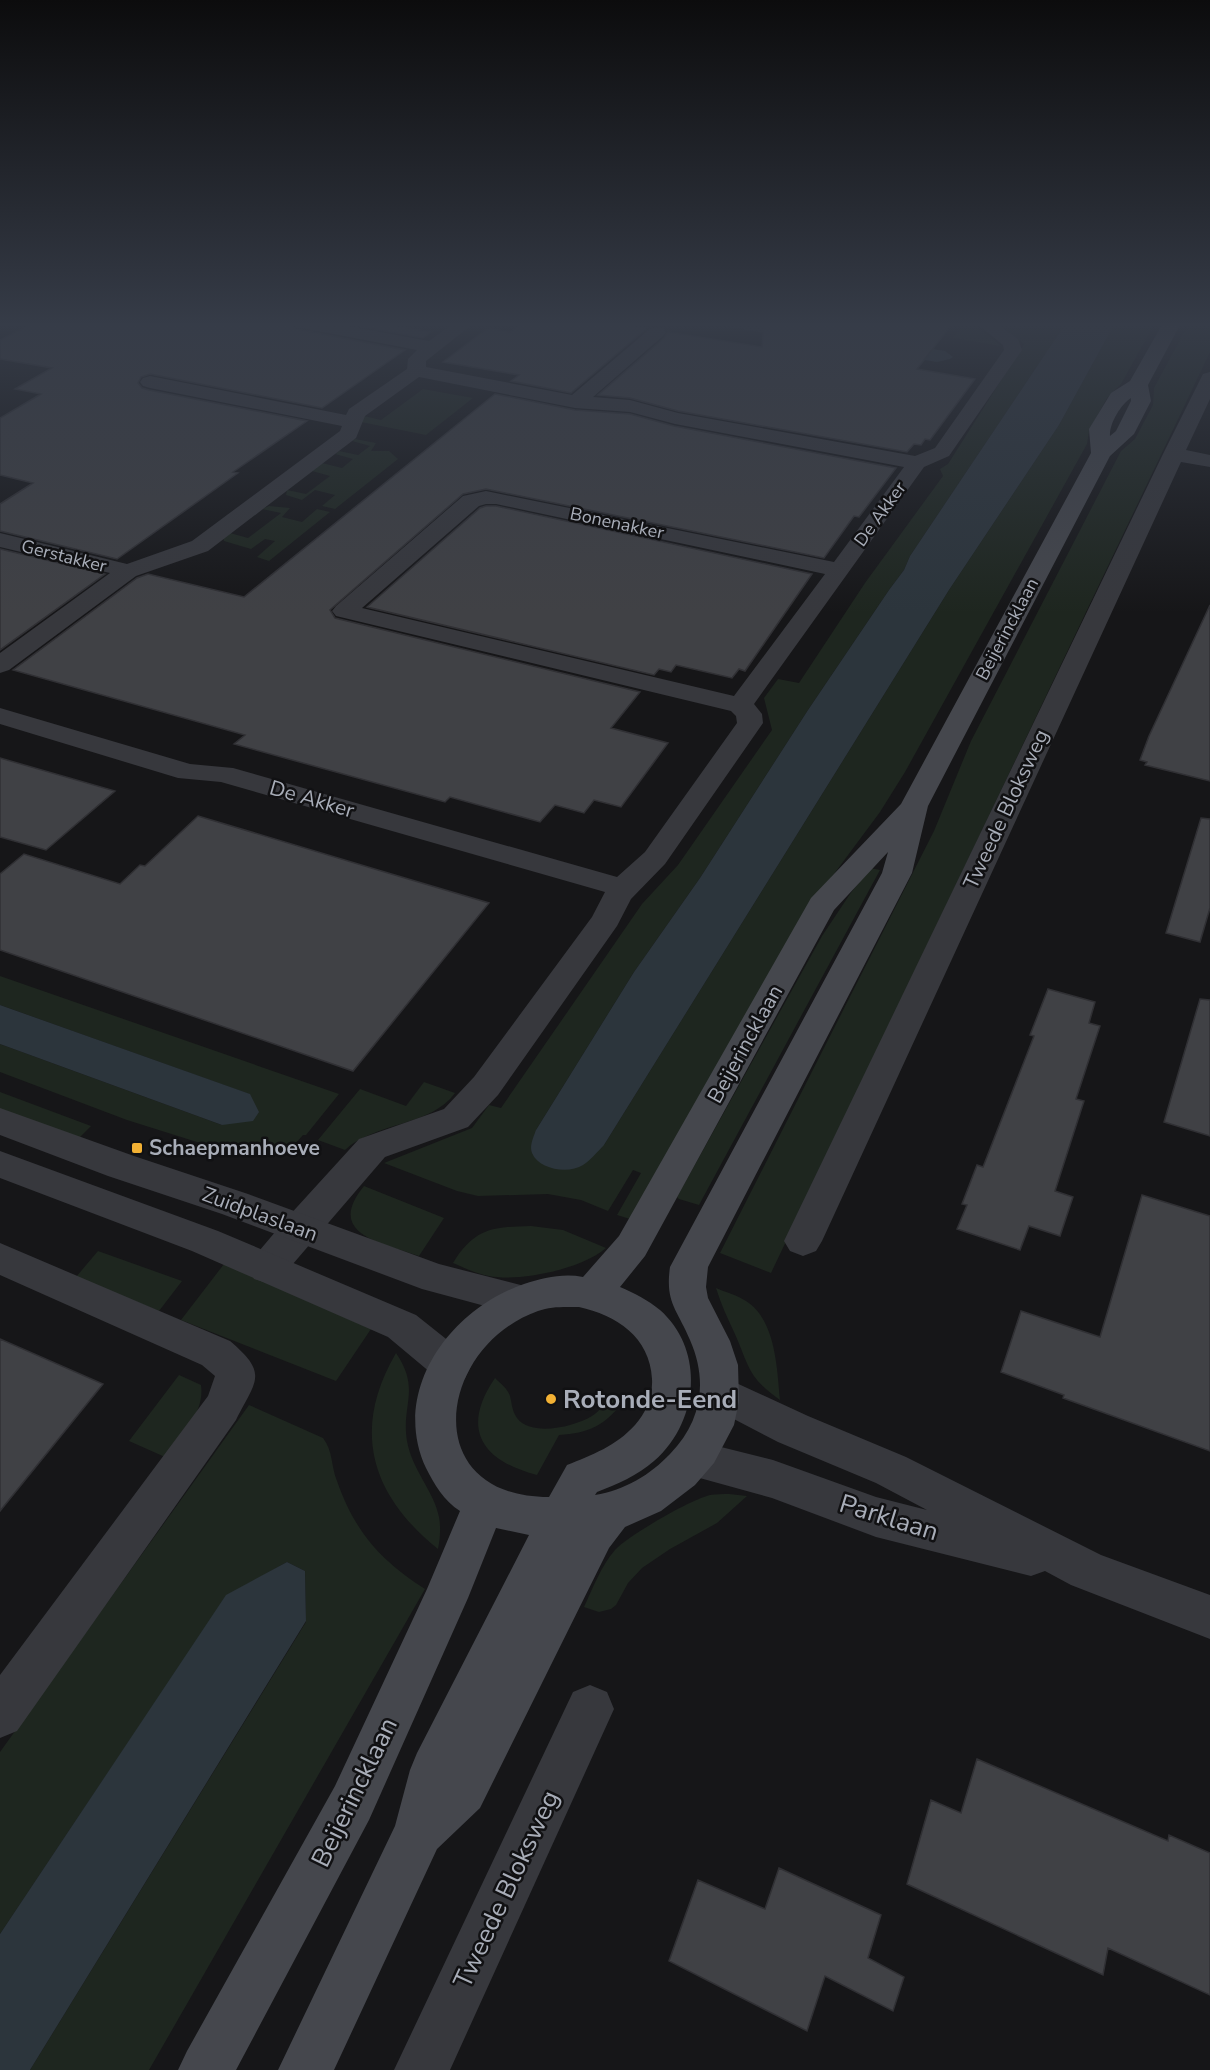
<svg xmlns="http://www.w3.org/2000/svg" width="1210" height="2070" font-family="'Nunito Sans',sans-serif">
<rect width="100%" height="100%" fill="#161618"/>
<path fill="#1e261f" d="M965 323H972L1001 346 953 338Z
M996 323H1066L910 556 904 570 889 590 808 710 700 878 634 972 536 1130 604 1145 949 590 1059 425 1115 323H1155L1121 384 1107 398 1089 431 1087 444 905 772 880 812 805 913 630 1219 617 1215 641 1173 633 1170 608 1211 581 1200 548 1194 478 1196 457 1191 384 1163 472 1128 489 1105 501 1108 642 904 678 865 772 730 764 698 778 679 799 683 865 583 943 476 940 469 948 464 1024 344Z
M1189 323H1210V352L771 1273 720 1253 934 831 971 741 1121 451 1135 439 1153 405 1154 388Z
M423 389 473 398 426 435 361 422 364 416 381 420Z
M355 439 376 443 371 451H389L398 459 335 509 322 506 335 495 315 490 302 500 286 495 287 490 306 494 330 476 312 471 322 463 342 468 353 459 335 454 339 451 358 455 370 446 352 441Z
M269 506 290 508 282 517 302 522 317 509 330 512 269 561 257 557 275 541 265 539 251 549 224 541 223 537 230 533 248 538 281 513 262 509Z
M870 868 880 870 699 1205 679 1199 677 1197 822 936 850 894Z
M0 976 339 1094 306 1135H303L295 1144 216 1148 127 1120 0 1072V1044L222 1125 249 1094 0 1005Z
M424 1082 455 1093C432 1126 375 1122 345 1150L318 1140 360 1089 406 1106Z
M0 1092 91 1126 79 1138 0 1112Z
M364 1186 444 1218 419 1256C383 1243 324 1235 364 1186Z
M531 1226 563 1230 606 1248C582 1269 520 1282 489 1276 477 1274 465 1268 453 1263 475 1228 492 1227 531 1226Z
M98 1251 182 1281 159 1311 76 1277Z
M224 1264 371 1329 336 1381 181 1320Z
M716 1288C725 1292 737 1295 746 1301 776 1320 777 1369 780 1400 747 1377 749 1365 734 1332 727 1317 721 1304 716 1288Z
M396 1353C421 1390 401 1404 407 1441 412 1470 434 1491 439 1517 441 1528 440 1539 438 1549 371 1495 351 1430 396 1353Z
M179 1375 201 1385C205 1413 181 1435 165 1457L129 1441Z
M495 1378C500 1383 508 1389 510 1396 512 1404 512 1411 517 1418 531 1437 574 1427 592 1416 599 1412 603 1405 607 1398L623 1402C604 1426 589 1433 559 1435L537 1475C482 1461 460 1429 495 1378Z
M249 1405 323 1438C333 1451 331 1466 337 1481 355 1532 380 1560 425 1589L149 2070H30L306 1622 305 1571 287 1562 226 1596 0 1934V1752Z
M729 1494 747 1496 717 1523 670 1549 642 1568 628 1583 616 1605 611 1609 599 1612 584 1607C593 1588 601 1566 615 1550 629 1535 690 1500 710 1495 716 1494 723 1494 729 1494Z"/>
<path fill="#2c353c" d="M706 323H776L945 351 953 357 950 359 937 362Z
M1066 323H1115L1059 425 949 590 604 1145C597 1152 591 1160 583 1165 569 1174 539 1170 532 1153 529 1146 534 1136 536 1130L634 972 700 878 808 710 889 590 904 570 910 556Z
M0 1005 250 1094 259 1112 253 1121 222 1125 0 1044Z
M287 1562 305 1571 306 1621 30 2070H0V1934L226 1595Z"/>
<path fill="#404145" stroke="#303034" stroke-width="1.5" d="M33 323H291L296 329 405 350 322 408 150 374 141 377 138 383 142 388 149 390 307 421 233 472 238 473 117 559 0 531V504L33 483 0 475V418L41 394 15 389 52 368 0 359V340Z
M343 323H379L431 332 423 338Z
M521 323H616L647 328 571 393 511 381 519 375 443 362 488 328 510 332Z
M764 323H953L917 369 975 379 930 440 925 439 921 445 914 444 907 452 678 411 630 398 598 395 664 338 668 332 762 347Z
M495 394 575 410 630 414 674 426 896 468 859 517 854 516 824 558 486 489 463 494 330 610 335 618 640 692 611 728 668 743 621 807 594 800 584 813 555 805 540 822 450 797 445 802 234 744 245 735 13 670 137 578 148 574 244 597Z
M486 506H496L812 574 745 671 739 669 732 678 676 665 671 672 659 669 654 675 367 607 480 508Z
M0 549 105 574 0 650Z
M1210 605V781L1145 765 1147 762 1140 760 1149 736Z
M0 758 115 791 46 850 0 837Z
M198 816 378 870 489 903 353 1071 0 950V874L24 854 120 884 140 865 145 866Z
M1201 818 1210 819V908L1200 942 1166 933Z
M1048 989 1095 1002 1089 1023 1100 1026 1076 1099 1084 1101 1055 1191 1073 1197 1060 1236 1029 1226 1020 1250 957 1229 967 1205 962 1204 977 1165 983 1167 1034 1036 1030 1035Z
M1200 999 1210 1000V1136L1164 1122Z
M1142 1195 1210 1216V1451L1063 1398 1064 1395 1001 1372 1021 1311 1100 1337Z
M0 1339 103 1384 0 1511Z
M977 1759 1168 1841 1169 1835 1210 1853V1995L1108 1948 1103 1975 907 1884 931 1800 961 1813Z
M779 1868 881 1915 868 1958 904 1977 893 2011 825 1976 807 2031 669 1961 698 1880 765 1909Z"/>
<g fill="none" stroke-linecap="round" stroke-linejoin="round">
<path fill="#37383d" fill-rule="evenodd" d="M293 323H331L429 341 454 323H474L426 361V367L572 395 651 328H663L666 332 663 336 593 397 630 400 678 413 915 456 935 448 1004 350 1003 345 976 323H996L1018 339 1022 350 949 456 924 467 754 704 762 714 763 723 665 864 631 899 617 926 498 1095 468 1127 385 1157 280 1279 267 1283 254 1279 248 1268 254 1257 287 1218 359 1139 444 1109 474 1077 592 917 605 892 221 782 178 778 0 724V708L190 764 233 768 617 877 645 852 737 723 736 716 731 711 336 616 332 611 336 606 463 496 486 491 834 562 904 467 675 424 630 412 575 408 419 377 365 416 356 438 208 551 136 576 9 670 0 673V653L110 573 0 547V533L127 564 192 541 340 431 342 426 150 388 143 386 140 382 143 378 150 376 346 415 349 409 407 369 408 359 417 350 302 328 296 327ZM486 504H496L825 574 734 696 362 608 479 506Z
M1210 372V399L1186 450 1210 455V467L1181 462 822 1241 816 1251 803 1256 790 1251 784 1241 1163 454 1203 374Z
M0 1243 230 1341C269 1374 256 1380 236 1420L17 1731 0 1738V1675L208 1396 215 1376 202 1365 0 1275Z
M590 1685 607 1692 614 1709 450 2070H394L573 1692Z"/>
<path fill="#37383d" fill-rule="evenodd" d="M0 1108 134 1156 248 1194 439 1264 536 1289 541 1300 536 1311 522 1316 422 1289 222 1214 108 1176 0 1135Z
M0 1151 218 1231 416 1315 465 1354 471 1366 465 1378 451 1383 437 1378 388 1337 192 1251 0 1178Z
M721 1376 808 1416 906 1457 1101 1555 1210 1595V1639L1071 1585 1045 1571 1031 1576 876 1537 772 1498 678 1472 672 1459 678 1446 693 1440 773 1460 876 1497 927 1510 876 1483 778 1442 707 1405 701 1393 707 1381Z"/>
<path fill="#45474d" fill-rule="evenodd" d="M1163 323H1181L1148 385 1151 401 1134 434 1110 456 928 806 912 873 708 1267 706 1287 708 1298 730 1341 738 1365 739 1401 734 1425 714 1463 695 1485 661 1511 625 1527 609 1548 480 1808 437 1849 334 2070H278L395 1826 410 1770 417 1753 529 1535 496 1528 468 1598 369 1820 236 2070H178L187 2051 335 1786 427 1589 460 1511C444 1501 434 1484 426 1468 390 1391 450 1309 524 1284 543 1278 563 1273 583 1277L619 1236 811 898 901 804 1091 453 1089 429 1111 393 1130 381ZM1131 398V401L1116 431 1110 436C1109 424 1121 404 1131 398ZM888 852 882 873 670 1267C665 1303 677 1309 690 1340 708 1381 702 1421 670 1454 650 1475 625 1490 595 1495L597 1492C617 1484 637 1476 654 1461 698 1423 706 1351 660 1310 648 1300 634 1293 620 1287L645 1256 834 910ZM579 1307C616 1315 650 1337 652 1379 653 1396 646 1413 635 1425 616 1446 592 1455 567 1465L549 1497C417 1497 437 1347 538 1311 551 1306 565 1307 579 1307Z"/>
</g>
<linearGradient id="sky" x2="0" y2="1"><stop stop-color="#0c0c0d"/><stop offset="0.53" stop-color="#363c48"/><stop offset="1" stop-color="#363c48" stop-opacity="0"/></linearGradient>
<rect width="1210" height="613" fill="url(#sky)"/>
<g fill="#f2b134" stroke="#111113" stroke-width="2">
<rect x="131" y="1142" width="12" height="12" rx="3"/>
<circle cx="551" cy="1399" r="6"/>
</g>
<g text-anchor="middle" stroke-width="5" stroke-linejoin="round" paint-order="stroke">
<g font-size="18" fill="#a8adb8" stroke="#111113">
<text transform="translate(880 514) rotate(-54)" y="6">De Akker</text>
<text transform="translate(617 523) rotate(12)" y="6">Bonenakker</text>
<text transform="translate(64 556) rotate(14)" y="6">Gerstakker</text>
<text transform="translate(1007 629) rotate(-62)" y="6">Beijerincklaan</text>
</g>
<g font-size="21" fill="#a8adb8" stroke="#111113">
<text transform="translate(312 799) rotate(16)" y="7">De Akker</text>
<text transform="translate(1006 809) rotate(-65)" y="7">Tweede Bloksweg</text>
<text transform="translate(745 1044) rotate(-61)" y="7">Beijerincklaan</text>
<text transform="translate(260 1214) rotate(20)" y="7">Zuidplaslaan</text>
</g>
<g font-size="21" font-weight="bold" fill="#a8adb8" stroke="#111113" text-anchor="start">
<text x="149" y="1155">Schaepmanhoeve</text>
</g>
<g font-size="26" font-weight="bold" fill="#a8adb8" stroke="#111113" text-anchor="start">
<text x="563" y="1408">Rotonde-Eend</text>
</g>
<g font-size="26" fill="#a8adb8" stroke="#111113">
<text transform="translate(889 1517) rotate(17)" y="9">Parklaan</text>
<text transform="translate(354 1792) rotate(-64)" y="9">Beijerincklaan</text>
<text transform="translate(506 1889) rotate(-65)" y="9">Tweede Bloksweg</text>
</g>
</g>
</svg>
